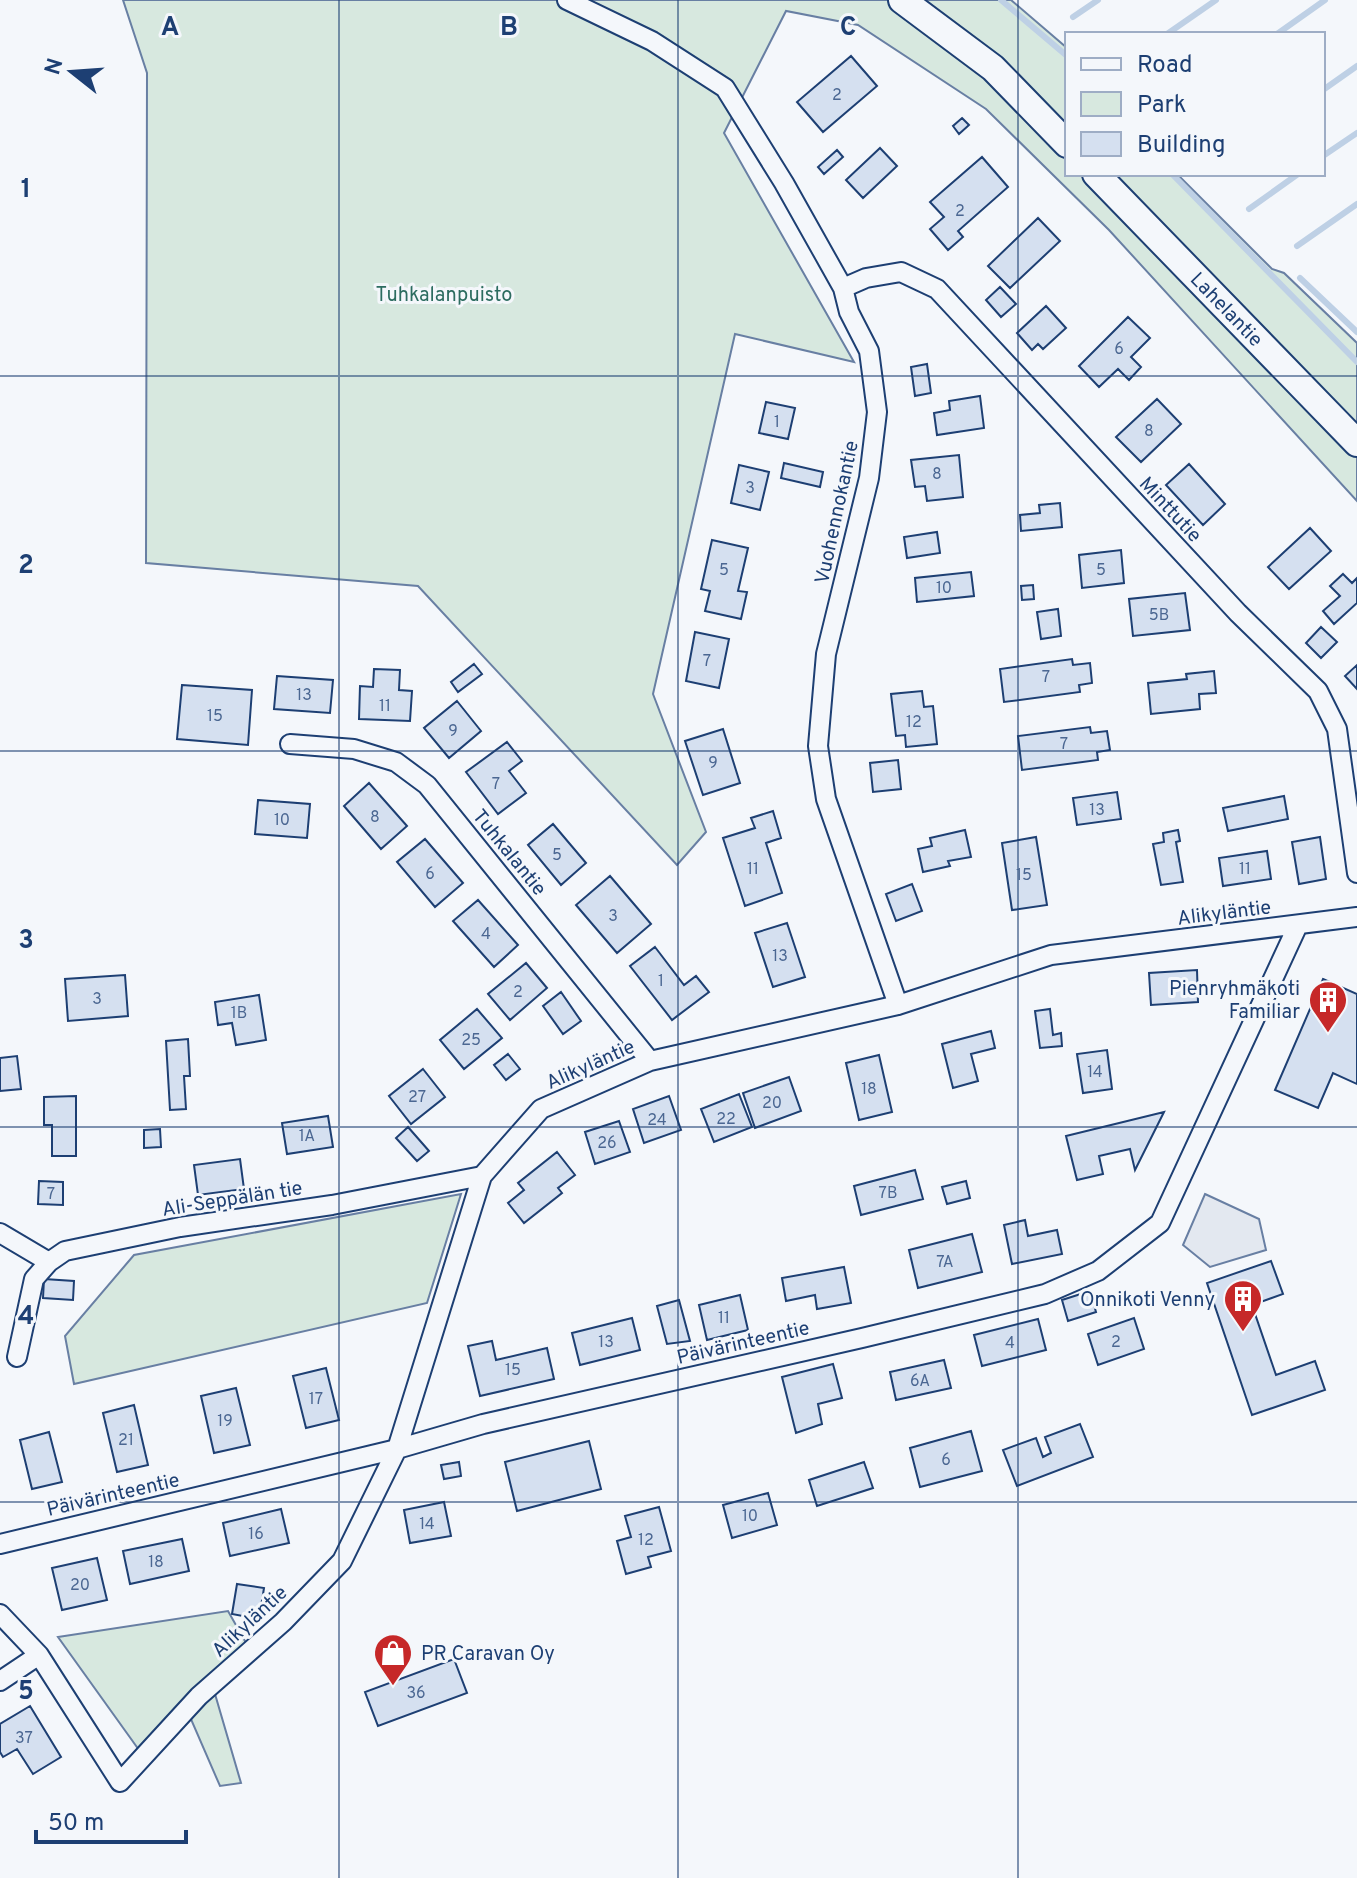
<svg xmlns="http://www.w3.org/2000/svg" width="1357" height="1878" font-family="Overpass,sans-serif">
<rect width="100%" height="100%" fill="#f4f7fb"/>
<path fill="#d7e8df" stroke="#687fa3" stroke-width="2" d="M123 0H1011L1067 48V174H1177L1272 269 1284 273 1357 343V501L1109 230 986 109 858 25 786 11 724 133 854 362 735 334 653 694 706 832 677 865 418 586 146 563 147 73Z
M461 1194 427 1303 74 1384 65 1336 134 1255Z
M228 1611 250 1650 223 1674 215 1694 241 1783 220 1786 184 1703 139 1750 58 1637Z"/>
<path fill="#e3e8f0" stroke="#687fa3" stroke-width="2" d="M1205 1194 1259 1219 1266 1250 1210 1267 1183 1245Z"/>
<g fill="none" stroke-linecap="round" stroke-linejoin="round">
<path stroke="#bed0e5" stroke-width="6" d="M1001 0 1067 56
M1073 17 1098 0
M1167 34 1216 0
M1277 34 1325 0
M1323 90 1357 66
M1323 156 1357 133
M1172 174 1357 362
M1249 209 1298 174
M1297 246 1357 204
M1300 278 1357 332"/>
</g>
<path fill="#d5e0f0" stroke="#1d3f73" stroke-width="2" d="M851 56 877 86 823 132 797 102Z
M962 118 969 125 959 134 953 126Z
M880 148 897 166 863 198 846 180Z
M837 150 843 157 824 174 818 167Z
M982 157 1008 187 958 231 963 237 948 250 930 229 944 217 930 202Z
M1038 218 1060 241 1010 288 988 266Z
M1000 287 1016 304 1001 317 986 300Z
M1046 306 1066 328 1043 349 1038 344 1032 350 1017 333Z
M1128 317 1150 338 1131 357 1141 367 1129 380 1118 369 1099 387 1079 366Z
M927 364 931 393 915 396 911 367Z
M980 396 984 428 937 435 934 413 950 410 949 401Z
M1157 399 1181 424 1141 462 1116 437Z
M766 402 795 408 788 439 759 433Z
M959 455 963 497 927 501 925 486 915 487 911 460Z
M784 463 823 472 820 487 781 478Z
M1189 464 1225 504 1203 525 1166 485Z
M739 465 769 472 760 510 731 503Z
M1060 503 1062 527 1021 531 1020 515 1040 513 1039 505Z
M1310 528 1331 551 1289 589 1268 567Z
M937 532 940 553 907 558 904 537Z
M712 540 748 548 738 591 747 592 741 619 705 611 710 591 701 589Z
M1121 550 1124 583 1082 588 1079 555Z
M971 572 974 596 917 602 915 578Z
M1343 574 1352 583 1357 578V603L1334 624 1323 611 1340 596 1330 586Z
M1033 585 1034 599 1022 600 1021 586Z
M1185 593 1190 630 1133 636 1129 599Z
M1058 609 1061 636 1041 639 1037 612Z
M1321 627 1337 642 1321 658 1306 643Z
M695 632 729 639 719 688 686 681Z
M1072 659 1073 665 1090 663 1092 683 1079 685 1080 692 1004 702 1000 669Z
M474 664 482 674 458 692 451 682Z
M1357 665V689L1345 676Z
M374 669 400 670 399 690 412 691 410 721 359 719 360 686 373 687Z
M1214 671 1216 693 1199 694 1200 709 1151 714 1148 683 1187 679 1186 674Z
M277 676 333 680 330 713 274 709Z
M182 685 252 690 248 745 177 739Z
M922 691 924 707 933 706 937 744 906 747 905 735 896 736 891 694Z
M457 701 481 731 449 758 424 728Z
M1090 727 1091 733 1107 731 1110 750 1097 752 1098 760 1022 770 1018 736Z
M723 729 740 783 703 795 685 741Z
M507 742 522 761 509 771 526 793 498 814 466 772Z
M898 760 901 789 873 792 870 763Z
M369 783 407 826 381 849 344 806Z
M1117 792 1121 819 1077 825 1073 798Z
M1284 796 1288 819 1228 831 1223 808Z
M258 800 310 804 307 838 255 834Z
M773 811 781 838 766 843 782 893 745 906 723 838 755 828 751 818Z
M553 824 586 863 561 885 528 845Z
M965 830 971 857 948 861 950 866 923 872 918 849 932 846 930 838Z
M1178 830 1180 841 1176 842 1183 882 1161 885 1153 844 1164 842 1163 833Z
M1036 837 1047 905 1012 910 1002 843Z
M1320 837 1326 879 1299 884 1292 842Z
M425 839 463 883 435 907 397 862Z
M1267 851 1271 879 1223 886 1219 858Z
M610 876 651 924 617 953 576 905Z
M912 884 922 911 896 921 886 894Z
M478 900 518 945 494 967 453 921Z
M787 923 805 977 773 987 755 933Z
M655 947 684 985 696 976 709 992 672 1020 630 966Z
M526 963 547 988 510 1020 488 994Z
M1197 970 1198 1002 1151 1005 1149 973Z
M125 975 128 1016 68 1021 65 979Z
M1323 979 1357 994V1084L1333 1073 1318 1108 1275 1090Z
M561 992 581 1021 563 1034 543 1006Z
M259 995 266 1040 236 1045 232 1023 218 1025 215 1002Z
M477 1009 502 1038 464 1069 440 1040Z
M1050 1009 1053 1035 1061 1033 1062 1046 1040 1048 1035 1011Z
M991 1031 995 1048 971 1054 978 1081 953 1088 942 1044Z
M188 1039 190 1076H184L186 1109 170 1110 166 1041Z
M1107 1050 1112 1089 1083 1093 1077 1054Z
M508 1054 520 1069 506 1080 494 1065Z
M879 1055 892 1112 859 1120 846 1063Z
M17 1056 21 1089 0 1091V1058Z
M423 1069 445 1097 411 1124 389 1096Z
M789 1077 801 1111 755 1128 743 1093Z
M739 1094 752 1127 714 1142 701 1109Z
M76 1096V1156H52V1125H44V1097Z
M669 1096 681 1130 644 1143 633 1109Z
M1164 1112 1135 1170 1130 1149 1099 1156 1103 1174 1077 1180 1066 1136Z
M328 1116 333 1147 287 1154 282 1123Z
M619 1121 630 1152 595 1164 585 1132Z
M408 1127 429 1151 417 1161 396 1138Z
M160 1129 161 1147 144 1148V1130Z
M557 1152 575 1175 558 1188 562 1193 524 1223 508 1203 524 1190 518 1183Z
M240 1159 244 1189 198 1195 194 1165Z
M915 1170 923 1199 861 1215 854 1186Z
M39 1181 63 1182V1205L38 1204Z
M966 1181 970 1198 947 1204 942 1187Z
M1025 1220 1028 1236 1057 1230 1062 1254 1012 1264 1004 1225Z
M972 1234 982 1272 918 1288 909 1250Z
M1271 1261 1283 1294 1252 1305 1276 1375 1315 1361 1325 1390 1252 1415 1207 1283Z
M844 1267 851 1303 817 1309 815 1295 786 1301 782 1278Z
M44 1279 74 1281 73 1300 43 1298Z
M1090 1291 1096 1312 1068 1321 1062 1300Z
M740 1295 748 1330 707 1340 699 1305Z
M679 1300 690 1341 667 1344 657 1306Z
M632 1318 640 1350 580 1365 572 1333Z
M1134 1318 1144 1349 1098 1365 1088 1334Z
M1038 1319 1046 1350 982 1366 974 1335Z
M492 1341 496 1360 547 1348 554 1379 480 1396 468 1346Z
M944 1360 951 1388 896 1400 890 1372Z
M833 1364 842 1398 818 1404 822 1424 796 1433 782 1377Z
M326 1368 339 1420 306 1428 293 1376Z
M236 1388 250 1445 214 1453 201 1396Z
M134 1405 148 1465 117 1472 103 1413Z
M1080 1424 1093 1457 1017 1486 1003 1450 1036 1438 1043 1457 1051 1453 1045 1437Z
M971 1431 982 1471 920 1487 910 1448Z
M49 1432 62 1482 32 1489 20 1440Z
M589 1441 601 1489 517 1511 505 1462Z
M459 1462 461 1476 444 1479 441 1465Z
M864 1462 873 1488 817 1506 809 1480Z
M768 1493 777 1525 732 1538 723 1505Z
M444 1502 451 1536 410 1543 404 1510Z
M659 1507 671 1551 648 1557 651 1567 626 1574 617 1541 631 1537 625 1516Z
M281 1509 289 1543 230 1556 223 1523Z
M182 1539 189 1571 130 1584 123 1551Z
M97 1558 107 1600 62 1610 52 1568Z
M237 1584 264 1588 259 1619 232 1614Z
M454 1659 467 1693 378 1726 365 1692Z
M30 1706 61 1757 33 1774 17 1749 3 1757 0 1752V1724Z"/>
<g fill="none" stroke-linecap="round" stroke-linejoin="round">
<g stroke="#1d3f73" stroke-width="22">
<path id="street" d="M567 0 652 41 725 88 784 183 843 288 849 312 869 351 877 412 869 478 826 654 818 746 826 799 898 1005
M843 288 866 278 901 272 937 289 1238 613 1318 691 1337 729 1357 873
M290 744 354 749 396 762 427 785 650 1061
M0 1233 49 1262
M17 1357 34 1279 49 1262 65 1251 180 1227 332 1205 482 1176
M0 1544 397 1449 483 1424 862 1338 1045 1294 1098 1271 1160 1223 1298 925
M0 1614 39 1655 120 1782 199 1696 283 1622 342 1561 397 1449 482 1176 541 1109 650 1061 898 1005 1051 955 1357 917
M0 1681 39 1655"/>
</g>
<g stroke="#1d3f73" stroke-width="30">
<path id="secondary" d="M902 0 993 68 1067 144
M1096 174 1357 443"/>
</g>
<use href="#street" stroke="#f4f7fb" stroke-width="18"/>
<use href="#secondary" stroke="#f4f7fb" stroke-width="26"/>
</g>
<path fill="none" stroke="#1d3f73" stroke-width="2" stroke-opacity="0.55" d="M339 0V1878M678 0V1878M1018 0V1878M0 376H1357M0 751H1357M0 1127H1357M0 1502H1357"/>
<defs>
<g id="building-pin" transform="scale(2)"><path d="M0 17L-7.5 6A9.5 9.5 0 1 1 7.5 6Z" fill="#c62828" stroke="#f4f7fb"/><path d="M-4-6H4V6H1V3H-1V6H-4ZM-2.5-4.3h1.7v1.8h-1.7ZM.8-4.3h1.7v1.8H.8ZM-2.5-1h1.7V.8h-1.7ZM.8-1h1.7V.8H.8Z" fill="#fff"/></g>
<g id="shop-pin" transform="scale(2)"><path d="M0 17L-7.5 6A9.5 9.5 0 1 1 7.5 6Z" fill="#c62828" stroke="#f4f7fb"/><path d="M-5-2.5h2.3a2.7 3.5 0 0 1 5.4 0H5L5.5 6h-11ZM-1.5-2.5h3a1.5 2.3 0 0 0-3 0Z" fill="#fff"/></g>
</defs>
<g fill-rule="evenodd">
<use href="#building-pin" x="1328" y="1000"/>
<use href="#building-pin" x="1243" y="1299"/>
<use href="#shop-pin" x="393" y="1653"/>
</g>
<g text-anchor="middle" stroke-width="6" stroke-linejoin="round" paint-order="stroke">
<g font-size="16" fill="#4b6792">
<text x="837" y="100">2</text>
<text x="960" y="216">2</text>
<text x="1119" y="354">6</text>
<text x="777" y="427">1</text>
<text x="1149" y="436">8</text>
<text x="937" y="479">8</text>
<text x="750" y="493">3</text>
<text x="724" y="575">5</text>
<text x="1101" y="575">5</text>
<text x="944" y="593">10</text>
<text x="1159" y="620">5B</text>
<text x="707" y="666">7</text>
<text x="1046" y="682">7</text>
<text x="304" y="700">13</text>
<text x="385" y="711">11</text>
<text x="215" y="721">15</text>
<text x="914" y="727">12</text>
<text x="453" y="736">9</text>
<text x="1064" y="749">7</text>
<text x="713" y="768">9</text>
<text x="496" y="789">7</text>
<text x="1097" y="815">13</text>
<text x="375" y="822">8</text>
<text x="282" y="825">10</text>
<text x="557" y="860">5</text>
<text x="753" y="874">11</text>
<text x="1245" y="874">11</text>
<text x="430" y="879">6</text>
<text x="1024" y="880">15</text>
<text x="613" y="921">3</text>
<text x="486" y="939">4</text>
<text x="780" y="961">13</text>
<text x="661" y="986">1</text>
<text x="518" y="997">2</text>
<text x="97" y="1004">3</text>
<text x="239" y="1018">1B</text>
<text x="471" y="1045">25</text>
<text x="1095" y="1077">14</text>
<text x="869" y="1094">18</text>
<text x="417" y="1102">27</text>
<text x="772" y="1108">20</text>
<text x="726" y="1124">22</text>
<text x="657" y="1125">24</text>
<text x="307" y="1141">1A</text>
<text x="607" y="1148">26</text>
<text x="888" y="1198">7B</text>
<text x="51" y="1199">7</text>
<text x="945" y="1267">7A</text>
<text x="724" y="1323">11</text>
<text x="606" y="1347">13</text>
<text x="1116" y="1347">2</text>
<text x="1010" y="1348">4</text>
<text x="513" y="1375">15</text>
<text x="920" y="1386">6A</text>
<text x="316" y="1404">17</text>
<text x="225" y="1426">19</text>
<text x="126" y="1445">21</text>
<text x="946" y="1465">6</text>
<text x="750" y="1521">10</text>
<text x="427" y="1529">14</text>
<text x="256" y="1539">16</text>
<text x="646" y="1545">12</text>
<text x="156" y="1567">18</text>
<text x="80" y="1590">20</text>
<text x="416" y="1698">36</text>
<text x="24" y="1743">37</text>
</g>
<g font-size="20" fill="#2c6c60" stroke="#f4f7fb">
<text x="444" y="301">Tuhkalanpuisto</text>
</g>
<g font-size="20" fill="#1d3f73" stroke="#f4f7fb">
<text transform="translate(1227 309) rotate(46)" y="7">Lahelantie</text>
<text transform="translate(1171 509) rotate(47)" y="7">Minttutie</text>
<text transform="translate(836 512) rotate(-78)" y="7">Vuohennokantie</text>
<text transform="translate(510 852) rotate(51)" y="7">Tuhkalantie</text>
<text transform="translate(1224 912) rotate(-7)" y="7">Alikyläntie</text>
<text transform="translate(590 1064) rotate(-24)" y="7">Alikyläntie</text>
<text transform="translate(232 1198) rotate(-9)" y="7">Ali-Seppälän tie</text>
<text transform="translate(743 1342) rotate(-13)" y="7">Päivärinteentie</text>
<text transform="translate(113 1494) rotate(-13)" y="7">Päivärinteentie</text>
<text transform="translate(249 1621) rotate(-43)" y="7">Alikyläntie</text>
</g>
<g font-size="20" fill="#1d3f73" stroke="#f4f7fb" text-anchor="end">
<text x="1300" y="995">Pienryhmäkoti<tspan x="1300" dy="23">Familiar</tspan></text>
<text x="1215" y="1306">Onnikoti Venny</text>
<text x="421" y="1660" text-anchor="start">PR Caravan Oy</text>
</g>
</g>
<g font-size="26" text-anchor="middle" font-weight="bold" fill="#1d3f73" stroke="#f4f7fb" stroke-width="6" stroke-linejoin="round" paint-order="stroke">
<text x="170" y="35">A</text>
<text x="509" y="35">B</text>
<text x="848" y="35">C</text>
<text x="26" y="197">1</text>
<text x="26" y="573">2</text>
<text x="26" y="948">3</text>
<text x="26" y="1324">4</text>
<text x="26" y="1699">5</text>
</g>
<rect x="1065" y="32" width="260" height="144" fill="#f4f7fb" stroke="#9eadc5" stroke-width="2"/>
<rect x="1081" y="58" width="40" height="12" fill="#f4f7fb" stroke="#9eadc5" stroke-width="2"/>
<text x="1137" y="72" font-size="24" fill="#1d3f73">Road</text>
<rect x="1081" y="92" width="40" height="24" fill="#d7e8df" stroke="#9eadc5" stroke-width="2"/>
<text x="1137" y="112" font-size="24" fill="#1d3f73">Park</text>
<rect x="1081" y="132" width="40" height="24" fill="#d5e0f0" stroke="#9eadc5" stroke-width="2"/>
<text x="1137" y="152" font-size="24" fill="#1d3f73">Building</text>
<g transform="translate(72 72) rotate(287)" stroke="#f4f7fb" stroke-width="6" paint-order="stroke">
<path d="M0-6L14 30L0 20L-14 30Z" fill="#1d3f73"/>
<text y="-12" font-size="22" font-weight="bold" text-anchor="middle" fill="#1d3f73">N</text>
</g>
<path d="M36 1830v12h150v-12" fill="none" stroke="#1d3f73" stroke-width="4"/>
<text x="48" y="1830" font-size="24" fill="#1d3f73" stroke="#f4f7fb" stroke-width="6" paint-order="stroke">50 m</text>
</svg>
